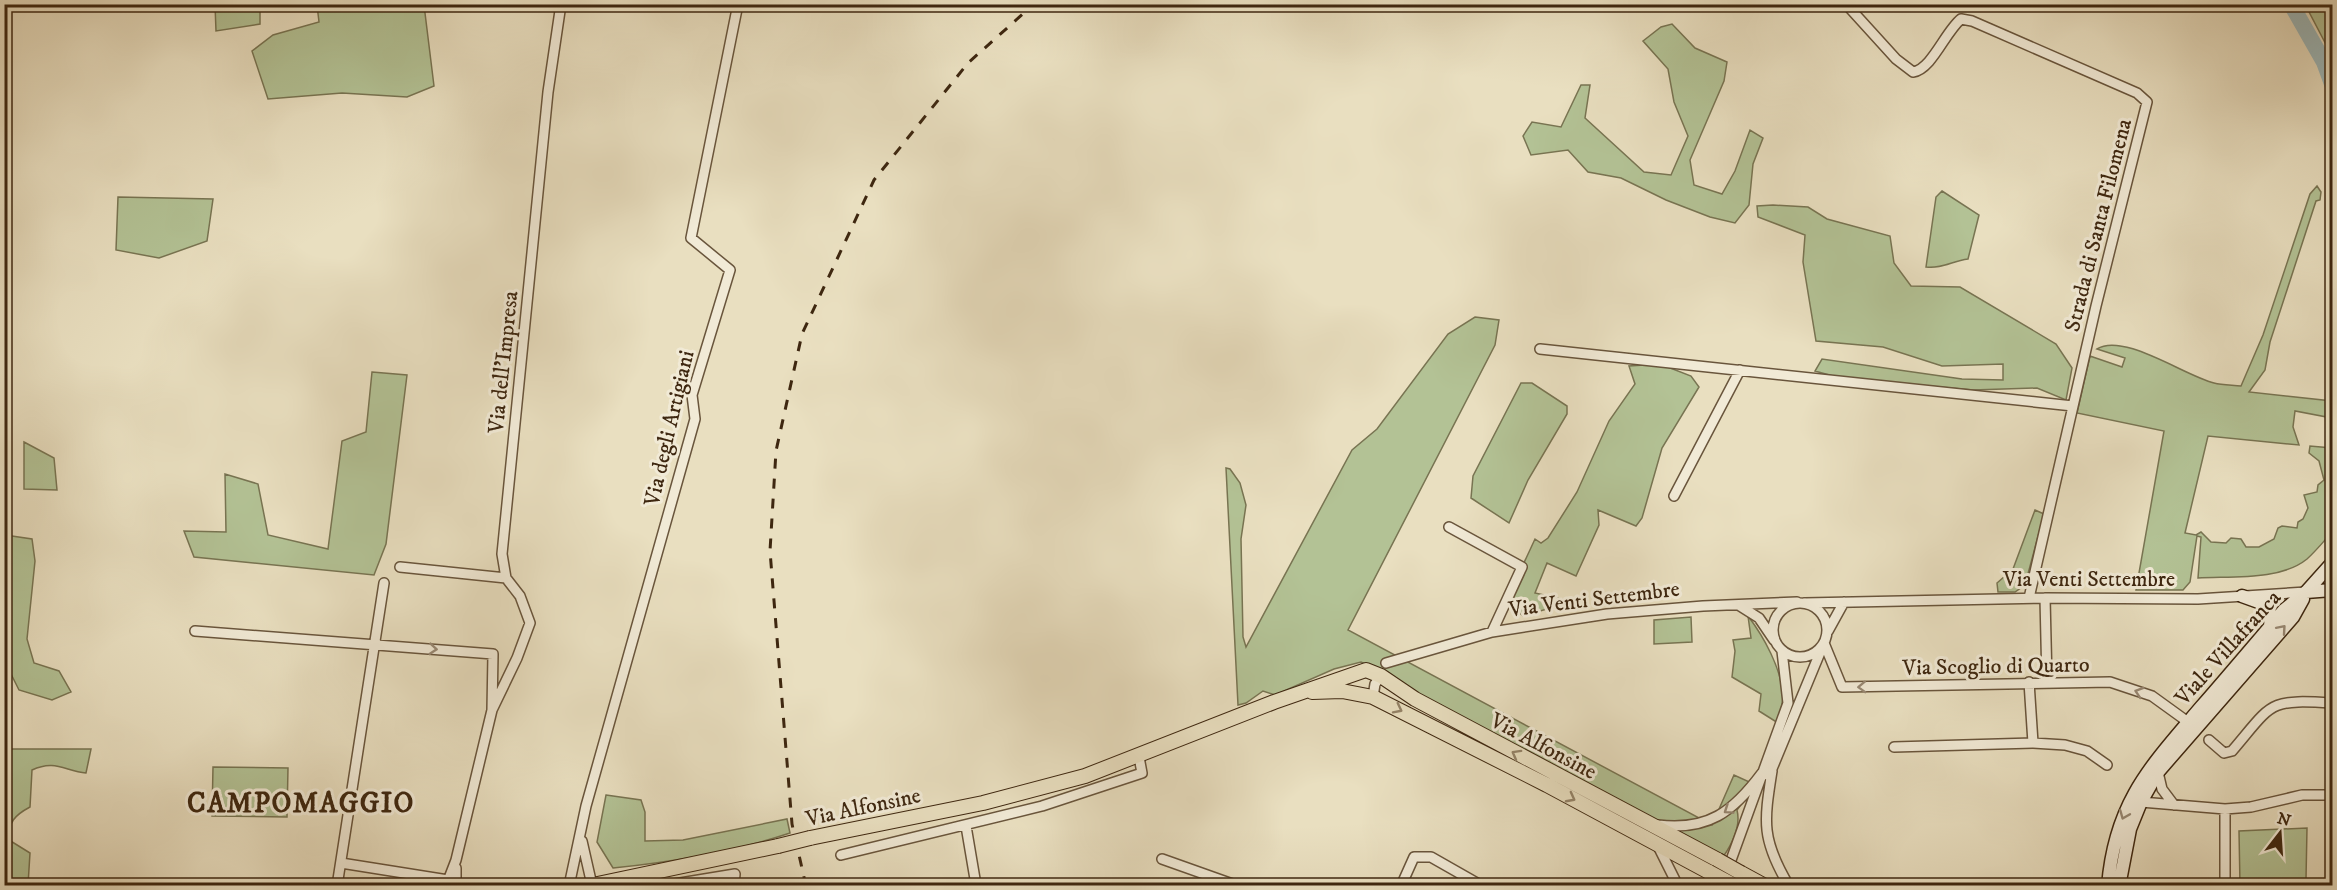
<svg xmlns="http://www.w3.org/2000/svg" width="2337" height="890" font-family="'IM FELL DW Pica',serif">
<rect width="100%" height="100%" fill="#e9dfc0"/>
<filter id="stains"><feTurbulence type="fractalNoise" baseFrequency=".00333" numOctaves="4"/><feColorMatrix values="0 0 0 0 .2 0 0 0 0 .09 0 0 0 0 .02 0 0 0 .5 -.17"/></filter>
<radialGradient id="worn" r=".72"><stop offset=".6" stop-color="#630" stop-opacity="0"/><stop offset="1" stop-color="#630" stop-opacity=".3"/></radialGradient>
<path fill="#b3c295" stroke="#787452" stroke-width="1.5" d="M215 5H260V24L216 31Z
M317 5H424L434 86 407 97 342 93 268 99 252 51 273 35 319 22Z
M2307 8 2332 10V56Z
M1672 24 1695 48 1727 62 1724 81 1690 160 1694 185 1722 194 1735 171 1750 130 1763 138 1753 164 1749 205 1735 223 1710 217 1666 200 1621 178 1588 172 1568 150 1531 155 1523 136 1532 122 1561 127 1581 85H1590L1585 118 1644 172 1671 175 1688 136 1674 102 1668 69 1643 41 1661 27Z
M2317 186 2321 192 2320 200 2316 201 2270 342 2265 370 2249 392 2332 401V418L2295 411 2293 427 2299 445 2208 436 2185 533 2196 535 2201 532 2211 542 2226 543 2231 538 2241 539 2246 547H2259L2274 539 2278 528 2282 526 2297 528 2298 522 2303 519 2308 508 2304 495 2317 492 2318 485 2324 480 2319 461 2309 453 2310 446 2332 448V532C2324 541 2316 551 2307 559 2280 581 2231 576 2198 578L2201 537 2197 536 2190 582 2183 590H2136L2164 431 2077 413 2090 356 2122 367 2125 358 2097 349C2123 332 2185 376 2214 383 2222 385 2232 385 2241 386L2263 335 2310 194Z
M1942 191 1979 215 1968 259C1952 261 1942 269 1926 267L1936 197Z
M118 197 213 199 207 241 159 258 116 250Z
M1773 205 1808 207 1827 219 1890 236 1894 263 1911 286 1960 287 2056 344 2072 368 2066 400 2037 388 1973 390 1840 378 1815 371 1822 359 1962 379 2003 380V364L1942 366 1883 347 1816 341 1803 262 1805 235 1758 217 1757 206Z
M1475 317 1499 320 1495 345 1348 630 1712 825 1734 775 1756 785 1737 810C1741 826 1732 844 1723 857L1426 700 1378 669 1361 662 1334 669 1275 695 1263 691 1246 703 1238 705 1226 468 1230 469 1240 483 1246 505 1241 539 1243 637 1246 647 1352 450 1377 429 1448 334Z
M1660 364 1691 376 1699 387 1662 448 1642 518 1636 526 1598 510 1599 525 1576 576 1547 563 1535 593 1584 604 1557 606 1523 616 1511 606 1522 567 1535 539 1541 543 1548 538 1577 492 1609 421 1635 384 1629 366Z
M372 372 407 375 386 544 374 575 194 557 184 531 226 532 225 474 258 484 268 535 328 549 342 441 366 432Z
M1521 383H1532L1567 406V414L1528 480 1509 523 1471 498 1473 476Z
M24 442 54 458 57 490 24 489Z
M2035 510 2044 514 2025 585 2015 592H1998L1997 583 2013 569Z
M5 535 32 539 35 561 27 639 34 663 59 671 71 692 52 700 19 690 5 662Z
M1748 616C1764 637 1781 668 1783 695 1783 704 1780 714 1778 723L1759 711 1761 694 1732 677 1735 651 1733 640 1751 638Z
M1691 617 1692 642 1654 644V620Z
M5 749H91L86 773C65 771 55 759 32 770L30 807C15 815 8 822 9 840L30 853 28 885H5Z
M213 767 288 768 287 817 212 816Z
M606 795 641 800 645 812V841L683 840 787 819 790 833C733 852 673 862 613 868L597 842Z
M2307 828 2306 879H2293V885H2240L2239 831Z"/>
<g fill="none" stroke-linecap="round" stroke-linejoin="round">
<path stroke="#9dbabd" stroke-width="16" d="M2291 4 2324 62 2332 84"/>
<g stroke="#69553c" stroke-width="12">
<path id="street" d="M1846 4 1896 59 1913 72C1932 69 1945 32 1961 19L1972 21 2137 93 2147 102 2096 306 2029 598
M1540 349 2073 406
M1674 496 1740 370
M1449 527 1522 567 1492 632
M400 567 506 578
M2045 598 2047 682
M1773 630a27 27 0 1 1 54 0a27 27 0 1 1-54 0Z
M1805 603 2045 598 2198 599 2306 592
M1740 606 1759 618 1774 640
M195 631 493 654 492 710 456 860 446 886
M1828 631 1844 602
M1824 643 1842 687 2110 682 2152 696 2188 722
M1386 663 1492 632 1607 614 1703 606 1797 602
M2029 682 2033 743
M1373 697 1375 684 1381 676
M492 710 517 658 530 623 520 596 506 578 502 554 548 92 561 4
M2209 740 2224 753 2232 751C2273 703 2267 699 2332 703
M1894 747 2033 743 2065 745 2087 751 2107 765
M1772 771C1764 822 1761 839 1789 886
M2158 772 2162 789 2174 805
M1769 776 1824 643
M2141 802 2225 809 2251 807 2302 795H2332
M2225 809V886
M1658 825C1708 831 1733 812 1762 773
M966 826 975 879
M582 841 592 885
M1657 844 1678 886
M841 855 1042 806 1142 773 1139 757
M1162 859 1238 886
M341 863 448 880
M1722 885 1788 703 1782 651
M337 886 384 583
M456 886V868
M569 886 586 806 695 419 692 395 730 270 691 238 738 4
M662 886 735 874 734 886
M1401 886 1414 857H1431L1482 886"/>
</g>
<g stroke="#3e2710" stroke-width="15">
<path id="secondary" d="M2306 592 2332 590
M2242 596 2267 605 2271 616 2270 626
M2108 886C2115 802 2150 767 2201 707 2229 675 2256 643 2284 610L2306 592 2332 563
M2119 886 2130 829 2141 802 2158 772 2293 617 2303 599"/>
</g>
<g stroke="#3e2710" stroke-width="16">
<path id="primary" d="M1312 692 1342 691 1373 697 1547 785 1709 872
M810 838 983 803 1085 776 1274 702 1366 670 1381 676 1415 699 1718 860
M1741 873 1765 886
M588 886 778 846"/>
</g>
<use href="#street" stroke="#f1ead6" stroke-width="9"/>
<use href="#secondary" stroke="#f1ead6" stroke-width="12"/>
<use href="#primary" stroke="#e9dfc0" stroke-width="14"/>
<path stroke="#3e2710" stroke-width="3" stroke-dasharray="10 10" stroke-linecap="butt" d="M806 886 792 824 770 551 776 451 802 334 874 180 968 63 1034 4"/>
<g stroke="#3e2710" stroke-width="16" stroke-linecap="butt">
<path id="primary-bridge" d="M778 846 810 838
M1718 860 1741 873
M1709 872 1735 886"/>
</g>
<use href="#primary-bridge" stroke="#e9dfc0" stroke-width="14"/>
</g>
<defs><path id="oneway-chevron" d="M-2-3.5L2.5 0L-2 3.5" fill="none" stroke-width="1.6" stroke-linecap="round" stroke-linejoin="round" transform="scale(1.5)"/></defs>
<g stroke="#988873">
<use href="#oneway-chevron" transform="translate(2282 629) rotate(-49)"/>
<use href="#oneway-chevron" transform="translate(433 649) rotate(5)"/>
<use href="#oneway-chevron" transform="translate(1862 687) rotate(178)"/>
<use href="#oneway-chevron" transform="translate(2139 692) rotate(-162)"/>
<use href="#oneway-chevron" transform="translate(1728 810) rotate(146)"/>
<use href="#oneway-chevron" transform="translate(2124 815) rotate(112)"/>
</g>
<g stroke="#948368">
<use href="#oneway-chevron" transform="translate(1398 709) rotate(27)"/>
<use href="#oneway-chevron" transform="translate(1516 754) rotate(-151)"/>
<use href="#oneway-chevron" transform="translate(1571 798) rotate(28)"/>
</g>
<g text-anchor="middle" stroke-width="6" stroke-linejoin="round" paint-order="stroke">
<g font-size="22" fill="#3e2710" stroke="#f1ead6">
<text transform="translate(2097 225) rotate(-76)" y="8">Strada di Santa Filomena</text>
<text transform="translate(502 362) rotate(-84)" y="8">Via dell'Impresa</text>
<text transform="translate(668 428) rotate(-77)" y="8">Via degli Artigiani</text>
<text x="2089" y="586">Via Venti Settembre</text>
<text transform="translate(1594 598) rotate(-7)" y="8">Via Venti Settembre</text>
<text transform="translate(2227 647) rotate(-48)" y="8">Viale Villafranca</text>
<text transform="translate(1996 665) rotate(-1)" y="8">Via Scoglio di Quarto</text>
<text transform="translate(1544 745) rotate(28)" y="8">Via Alfonsine</text>
<text transform="translate(863 806) rotate(-12)" y="8">Via Alfonsine</text>
</g>
<g font-size="28" font-weight="bold" letter-spacing="1.5" fill="#3e2710" stroke="#f1ead6">
<text x="301" y="812">CAMPOMAGGIO</text>
</g>
</g>
<rect width="2337" height="890" fill="none" stroke="#e9dfc0" stroke-width="24"/>
<rect x="6" y="6" width="2325" height="878" fill="none" stroke="#3e2710" stroke-width="3"/>
<rect x="12" y="12" width="2313" height="866" fill="none" stroke="#3e2710" stroke-width="1.5"/>
<g transform="translate(2280 833) rotate(17)" stroke="#f1ead6" stroke-width="4.5" paint-order="stroke">
<path d="M0-4.5L10 22L0 15L-10 22Z" fill="#3e2710"/>
<text y="-9" font-size="16" font-weight="bold" text-anchor="middle" fill="#3e2710">N</text>
</g>
<rect width="100%" height="100%" filter="url(#stains)"/>
<rect width="100%" height="100%" fill="url(#worn)"/>
</svg>
